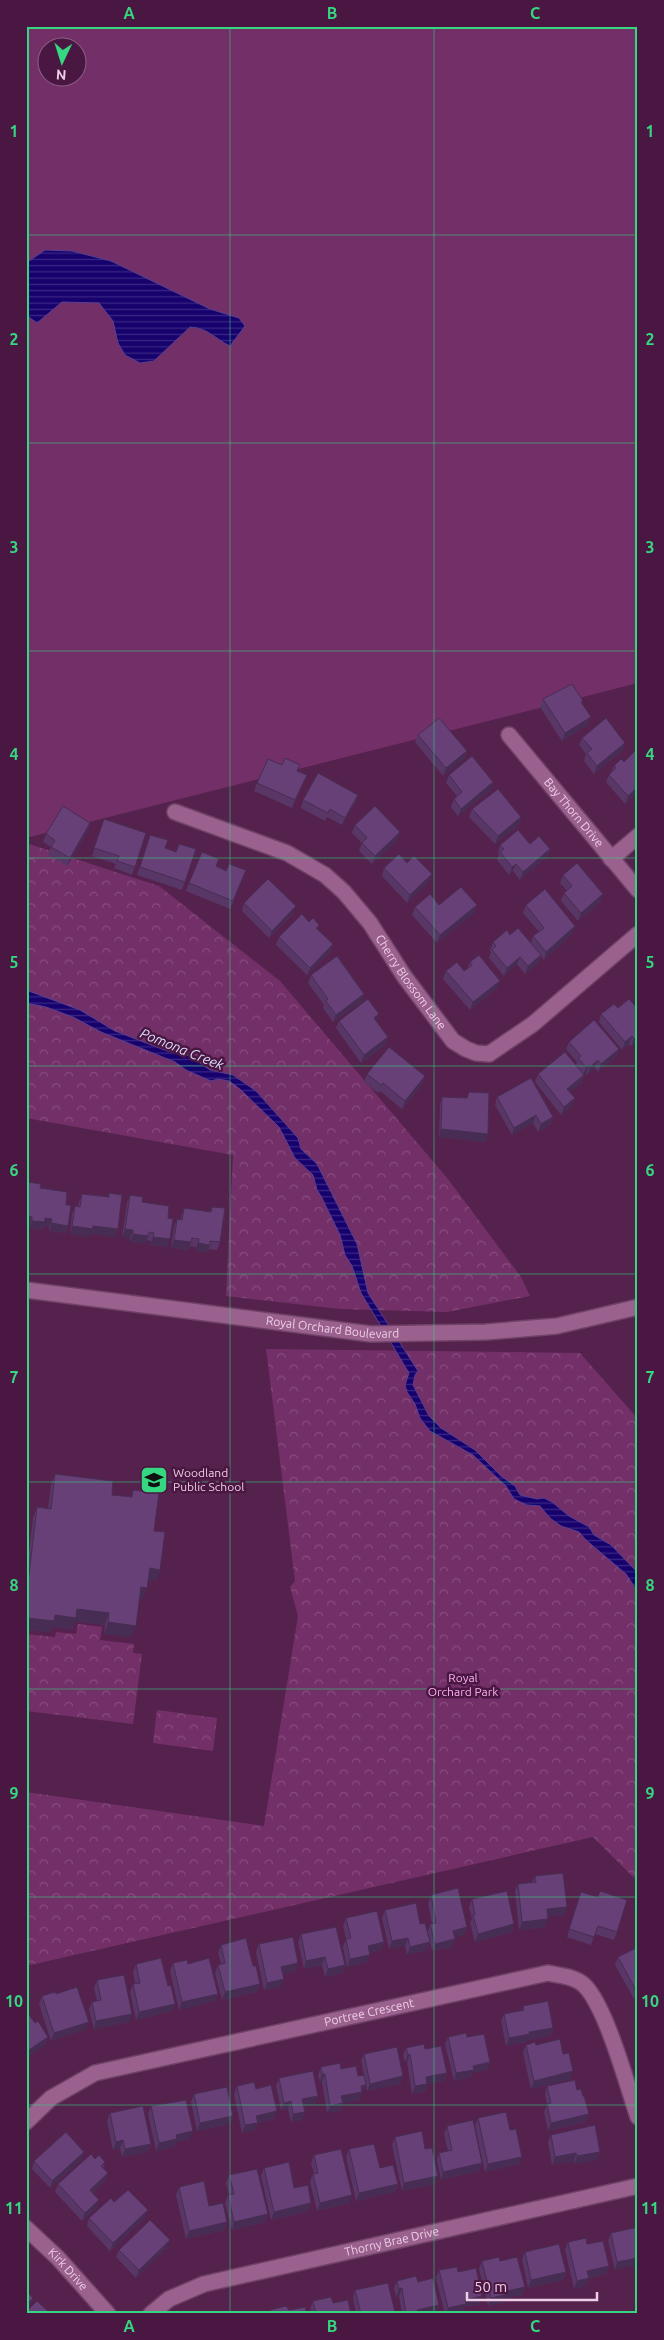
<svg xmlns="http://www.w3.org/2000/svg" width="664" height="2340" font-family="Ubuntu,sans-serif">
<defs>
<pattern id="forest-crowns" width="20" height="18" patternUnits="userSpaceOnUse" patternTransform="scale(1.25)"><rect width="20" height="18" fill="#732f68"/><path d="M2 6a3 3 0 1 1 6 0M12 15a3 3 0 1 1 6 0" fill="none" stroke="#874c7e"/></pattern>
<pattern id="water-rules" width="6" height="5" patternUnits="userSpaceOnUse" patternTransform="scale(1.25)"><rect width="6" height="5" fill="#17026d"/><path d="M0 2.5h6" fill="none" stroke="#392682"/></pattern>
</defs>
<rect width="100%" height="100%" fill="#55224d"/>
<path fill="#732f68" fill-rule="evenodd" d="M26 26H638V683L26 838ZM48 48H78V78H48Z"/>
<path fill="url(#forest-crowns)" d="M26 843 159 886 280 981 448 1179 521 1277 530 1296 447 1312 340 1309 226 1296 233 1155 26 1118Z
M266 1349 580 1353 638 1419V1882L593 1837 26 1966V1792L264 1826 298 1616 290 1587 295 1581Z
M78 1624 102 1627 100 1640 134 1644 133 1653 142 1654 133 1724 26 1711V1634L55 1637 56 1632 76 1634Z
M157 1710 217 1718 213 1751 153 1743Z"/>
<path fill="url(#water-rules)" stroke="#583f91" d="M45 250 72 251 111 261 210 309 239 318 245 326 230 346C214 338 208 328 190 327L154 361 140 363 125 355 118 343 113 321 99 303 62 302 37 323 26 315V263Z
M26 990 80 1010 115 1031 167 1051 190 1056 210 1070 233 1075 256 1091 298 1138 301 1149 317 1164 357 1244 368 1293 418 1371 415 1375 413 1385 429 1416 441 1428 475 1450 501 1476 515 1486 520 1495 537 1499 544 1498 552 1502 569 1516 589 1527 594 1535 611 1545 638 1573V1592L626 1574 586 1540 579 1532 561 1526 550 1518 540 1506 527 1505 514 1499 506 1486 473 1455 430 1431 420 1418 415 1404 407 1392 405 1385 409 1373 361 1293 352 1266 345 1255 340 1235 321 1196 317 1190 313 1175 295 1158 279 1127 240 1089 229 1081 218 1079 211 1081 186 1070 175 1062 101 1032 73 1017 46 1007 26 1003Z"/>
<g fill="none" stroke-linecap="round" stroke-linejoin="round">
<g stroke="#6f4268" stroke-width="18">
<g id="minor">
<path id="s1" d="M509 735 638 890"/>
<path id="s2" d="M175 812 287 853 325 875 344 892 370 923 404 976 453 1041 466 1049 476 1053 489 1054 533 1024 638 934"/>
<path d="M611 859 638 836"/>
<path id="s3" d="M26 1290 371 1334 486 1332 557 1326 638 1307"/>
<path id="s4" d="M26 2122 51 2098 95 2073 548 1973C560 1976 574 1976 584 1985 606 2006 627 2085 638 2117"/>
<path id="s5" d="M26 2228 58 2258 108 2314"/>
<path id="s6" d="M151 2314 169 2299 204 2284 638 2186"/>
</g>
</g>
<use href="#minor" stroke="#9a618f" stroke-width="15"/>
</g>
<path fill="#583766" d="M543 699 583 701 582 703 588 725 562 741 540 707Z
M418 735 467 751 464 759 443 776 415 742Z
M582 738 625 743 622 751 594 774 584 761 586 754 579 745Z
M614 766 638 792 625 804 606 782 609 775 611 772Z
M307 775 292 808 254 791 257 783Z
M449 775 493 782 491 790 458 816 451 807 454 799 457 796 446 783Z
M358 795 355 803 342 825 327 817 325 821 301 808 303 800Z
M472 809 521 817 519 825 495 844 469 817Z
M104 819 146 833 132 875 114 868 116 864 92 856Z
M355 825 400 832 397 840 372 864 359 851 362 843 352 833Z
M88 831 67 866 48 855 51 847 43 842 46 834Z
M150 835 165 848 176 852 196 849 182 890 137 875Z
M530 844 550 849 547 857 520 880 513 871 509 875 497 860 499 854 498 853 500 845Z
M407 863 429 882 407 903 382 876 384 868Z
M216 866 243 878 230 909 186 891 189 883Z
M563 875 600 902 578 921 561 901 564 893 567 891 560 883Z
M244 903 293 914 269 938 242 911Z
M439 905H477L474 913 437 943 412 915 415 907Z
M526 905 575 926 572 934 544 960 541 956 538 963 525 974 517 964 504 976 489 958 491 952 490 950 493 942 510 935 531 943 533 936 539 932 523 913Z
M309 922 319 925 317 929 333 944 330 952 307 975 276 945 279 937Z
M470 962 497 988 470 1010 443 979 446 971H464L467 969Z
M311 975 362 1002 333 1022 323 1008 324 1005 308 983Z
M618 1008 638 1040 631 1046 629 1044 622 1050 599 1022 601 1014Z
M339 1021 376 1022 388 1037 385 1045 361 1063 336 1028Z
M569 1042 619 1049 616 1057 598 1072 595 1068 587 1075 586 1073 584 1075 581 1083 570 1092 572 1106 561 1115 535 1082 538 1074 576 1065 577 1062 566 1049Z
M367 1074 425 1076 422 1084 402 1109 380 1091 378 1093 364 1082Z
M442 1097 488 1134 485 1142 439 1137 440 1105Z
M497 1097 553 1117 550 1125 538 1132 533 1123 512 1135 495 1105Z
M28 1182 40 1188 66 1205 68 1226 65 1233 49 1231V1227L43 1226 42 1230 29 1228 30 1224H26V1187Z
M109 1193 115 1237 91 1234 90 1237 70 1234 72 1214 75 1206 78 1207 79 1202 82 1194 108 1197Z
M130 1195 142 1202 168 1218 167 1247 150 1245 151 1241 147 1240 146 1244 130 1242V1238L122 1237 127 1203Z
M212 1207 220 1242 217 1250 208 1249 207 1252 195 1251 196 1247 190 1246 188 1250 171 1248 174 1227 177 1219 180 1220 184 1208 210 1212Z
M55 1474 112 1495 131 1497 133 1490 154 1531 160 1570 156 1581 148 1580 143 1599H140L132 1637 104 1634 105 1625 75 1621 72 1629 52 1627 50 1632 26 1630V1577L33 1518 37 1507 48 1508 51 1485Z
M535 1876 567 1907 564 1915 548 1916 545 1927 519 1930 515 1891 518 1884 532 1882Z
M581 1892 617 1932 614 1940 595 1934 591 1945 567 1937Z
M431 1895 467 1927 464 1935 454 1938 452 1947 432 1951 428 1932 430 1924H432L428 1903Z
M472 1899 512 1932 475 1942 470 1923 472 1919 469 1907Z
M385 1910 420 1924 430 1942 427 1950 407 1955 405 1946 389 1949 382 1918Z
M346 1918 384 1942 381 1950 369 1953 370 1955 367 1962 347 1967 343 1947 346 1939 343 1926Z
M301 1934 345 1965 342 1973 325 1977 322 1965 304 1969 298 1942Z
M259 1944 296 1971 282 1974 281 1987 264 1990 256 1952Z
M221 1945 253 1966 260 1984 257 1992 222 2000 215 1973 218 1965 221 1964 218 1953Z
M638 1947V1997L634 1999 615 1965 618 1957Z
M173 1963 188 1964 218 1994 215 2001 179 2010 170 1971Z
M136 1964 168 1986 175 2004 172 2011 136 2020 130 1992 133 1984H135L133 1972Z
M97 1980 129 2022 94 2029 89 2010 92 2002 97 2001 94 1988Z
M56 1994 89 2022 86 2029 51 2041 39 2004 42 1996Z
M523 2006 553 2028 550 2036 527 2040V2042L506 2046 501 2021 504 2014 522 2010Z
M448 2037H467L490 2062 487 2070 472 2073 471 2077 454 2081 445 2044Z
M526 2045H536L570 2079 531 2089 523 2053Z
M406 2048 425 2049 447 2073 444 2081 427 2084 425 2092 412 2094 407 2062H405L403 2055Z
M364 2054 403 2076 400 2084 367 2091 366 2085 359 2100 343 2103 340 2111 327 2113 322 2082H320L318 2075 321 2067 341 2069 358 2076 364 2075 361 2061Z
M279 2078 318 2096 315 2104 304 2106 302 2120 291 2122 288 2109 281 2110 276 2086Z
M237 2086 256 2089 274 2119 258 2123 255 2130 242 2133 234 2094Z
M547 2086 577 2090 586 2122 548 2131 544 2112 547 2105 545 2094Z
M194 2094 233 2116 230 2124 197 2131 191 2102Z
M151 2106 190 2139 176 2142 174 2147 156 2151 148 2114Z
M110 2113 151 2144 148 2152 122 2157 120 2148 113 2150 107 2121Z
M478 2118 510 2130 519 2164 485 2172 475 2126Z
M447 2126 482 2163 479 2171 441 2180 437 2160 439 2153 448 2151 444 2134Z
M551 2135 597 2160 574 2164V2161L552 2165 548 2142Z
M395 2137 425 2149 435 2184 402 2191 392 2145Z
M349 2149 380 2168 398 2184 395 2192 356 2201 346 2157Z
M84 2152 81 2160 50 2188 32 2169 34 2161Z
M314 2155 350 2203 317 2211 310 2182 313 2174H314L311 2163Z
M95 2159 105 2162 103 2168 105 2181 93 2192 97 2207 82 2221 55 2192 58 2184Z
M264 2168 308 2211 271 2220 261 2176Z
M229 2175 265 2222 232 2230 225 2203 228 2195H229L226 2183Z
M179 2187 209 2206 224 2230 186 2239 176 2195Z
M114 2202 145 2218 110 2251 87 2226 89 2218Z
M638 2227 615 2270 608 2241 611 2233Z
M170 2240 167 2248 136 2278 116 2257 119 2250Z
M568 2242 587 2244 609 2266 606 2274 589 2278 586 2286 574 2289 565 2250Z
M525 2252 566 2272 563 2280 528 2288 522 2259Z
M482 2261H500L525 2287 522 2295 506 2298 505 2302 488 2306 479 2269Z
M439 2270 458 2272 479 2304 464 2307 463 2312 454 2314H445L436 2278Z
M397 2281 418 2282 436 2313 432 2314H402L399 2296 396 2297 394 2288Z
M355 2290 395 2312 394 2314H356L353 2298Z
M313 2301 333 2303 351 2314H312L310 2309Z"/>
<path fill="#472d53" d="M591 717 588 725 562 741 565 733Z
M625 743 622 751 594 774 597 766Z
M467 751 464 759 443 776 446 768Z
M307 775 304 783 292 808 295 800Z
M493 782 491 790 458 816 461 809Z
M638 787V792L625 804 628 796Z
M358 795 355 803 342 825 345 818Z
M521 817 519 825 495 844 498 836Z
M90 823 88 831 67 866 70 858Z
M400 832 397 840 372 864 375 856Z
M550 849 547 857 520 880 523 872Z
M516 864 513 871 509 875 512 867Z
M432 874 429 882 407 903 410 895Z
M603 894 600 902 578 921 581 913Z
M477 905 474 913 437 943 440 935Z
M296 906 293 914 269 938 272 931Z
M575 926 572 934 544 960 546 952Z
M333 944 330 952 307 975 310 968Z
M541 955 538 963 525 974 528 966Z
M520 957 517 964 504 976 507 968Z
M500 981 497 988 470 1010 473 1002Z
M364 994 362 1002 333 1022 336 1015Z
M379 1014 376 1022 374 1018Z
M638 1035V1040L631 1046 634 1039Z
M632 1036 629 1044 622 1050 625 1042Z
M388 1037 385 1045 361 1063 364 1055Z
M619 1049 616 1057 598 1072 601 1064Z
M598 1060 595 1068 587 1075 590 1067Z
M589 1065 586 1073 583 1075 586 1067Z
M584 1075 581 1083 564 1097 567 1089Z
M425 1076 422 1084 402 1109 405 1101Z
M575 1098 572 1106 561 1115 564 1107Z
M536 1115 533 1123 512 1135 514 1128Z
M553 1117 550 1125 538 1132 541 1124Z
M441 1129 488 1134 485 1142 439 1137Z
M26 1216 32 1217 30 1224H26Z
M45 1218 52 1219 49 1227 43 1226 42 1230 29 1228 32 1221Z
M51 1223 68 1226 65 1233 49 1231Z
M72 1226H93L118 1229 115 1237 91 1234 90 1237 70 1234Z
M125 1229 133 1230 130 1238 122 1237Z
M133 1234 148 1236 146 1244 130 1242Z
M153 1237 170 1239 167 1247 150 1245Z
M174 1240 191 1242 188 1250 171 1248Z
M198 1243 210 1245 207 1252 195 1251Z
M150 1568 160 1570 156 1581 145 1580Z
M141 1587 147 1588 143 1599H137Z
M77 1609 109 1613 105 1625 75 1621 72 1629 52 1627 50 1632 26 1630V1618L55 1615Z
M108 1622 136 1626 132 1637 104 1634Z
M567 1907 564 1915 544 1917 547 1909Z
M548 1919 545 1927 519 1930 522 1922Z
M514 1924 512 1932 475 1942 478 1934Z
M467 1927 464 1935 450 1939 453 1931Z
M408 1938 405 1946 389 1949 392 1941Z
M455 1939 452 1947 432 1951 435 1944Z
M384 1942 381 1950 365 1954 368 1946Z
M430 1942 427 1950 407 1955 410 1947Z
M370 1955 367 1962 347 1967 350 1959Z
M325 1957 322 1965 304 1969 306 1961Z
M298 1963 296 1971 278 1975 281 1967Z
M345 1965 342 1973 325 1977 328 1969Z
M284 1979 281 1987 264 1990 267 1983Z
M260 1984 257 1992 222 2000 225 1992Z
M638 1991V1997L634 1999 637 1992Z
M218 1994 215 2001 179 2010 182 2002Z
M175 2004 172 2011 136 2020 139 2012Z
M132 2014 129 2022 94 2029 96 2021Z
M89 2022 86 2029 51 2041 54 2033Z
M553 2028 550 2036 527 2040V2042L506 2046 509 2038 529 2032Z
M48 2037 45 2045 26 2058V2052Z
M410 2054 407 2062H405L408 2055Z
M490 2062 487 2070 472 2073 471 2077 454 2081 456 2073 473 2066Z
M573 2071 570 2079 531 2089 534 2081Z
M447 2073 444 2081 427 2084 425 2092 412 2094 415 2086 426 2077Z
M322 2074H325L322 2082H320Z
M403 2076 400 2084 367 2091 370 2084Z
M366 2085 359 2100 340 2104 343 2103 340 2111 327 2113 330 2106 341 2096 361 2086Z
M318 2096 315 2104 299 2107 302 2099Z
M291 2101 288 2109 281 2110 284 2103Z
M277 2111 274 2119 258 2123 255 2130 242 2133 245 2125 256 2116Z
M305 2112 302 2120 291 2122 293 2114Z
M589 2114 586 2122 548 2131 551 2123Z
M233 2116 230 2124 197 2131 200 2123Z
M193 2131 190 2139 176 2142 174 2147 156 2151 159 2143 176 2135Z
M123 2140 120 2148 113 2150 116 2142Z
M151 2144 148 2152 122 2157 125 2149Z
M84 2152 81 2160 50 2188 52 2181Z
M600 2152 597 2160 574 2164 577 2156Z
M576 2153 574 2161 552 2165 555 2157Z
M522 2157 519 2164 485 2172 488 2164Z
M482 2163 479 2171 441 2180 443 2172Z
M108 2173 105 2181 87 2197 90 2190Z
M438 2176 435 2184 402 2191 404 2183Z
M398 2184 395 2192 356 2201 359 2193Z
M352 2195 350 2203 317 2211 320 2203Z
M99 2200 97 2207 82 2221 85 2213Z
M311 2203 308 2211 271 2220 274 2212Z
M148 2210 145 2218 110 2251 113 2243Z
M268 2214 265 2222 232 2230 234 2222Z
M227 2222 224 2230 186 2239 189 2231Z
M170 2240 167 2248 136 2278 139 2270Z
M638 2258V2265L615 2270 617 2262Z
M609 2266 606 2274 584 2279 587 2271Z
M566 2272 563 2280 528 2288 531 2280Z
M589 2278 586 2286 574 2289 577 2281Z
M525 2287 522 2295 506 2298 505 2302 488 2306 491 2298 507 2291Z
M402 2288 399 2296 396 2297 399 2289Z
M482 2296 479 2304 464 2307 463 2312 454 2314H446L448 2308 465 2300Z
M33 2298 30 2306 26 2310V2305Z
M439 2305 436 2313 432 2314H416L417 2310Z"/>
<path fill="#664077" stroke="#472d53" d="M572 684 583 701 581 702 591 717 565 733 543 699Z
M439 718 467 751 446 768 418 735Z
M606 718 625 743 597 766 587 753 592 749 582 738Z
M638 748V787L628 796 609 775 616 768 614 766 621 759 624 762Z
M472 756 493 782 461 809 454 799 462 792 449 775Z
M285 758 300 765 297 771 307 775 295 800 257 783 268 759 282 765Z
M318 773 358 795 345 818 330 809 328 813 303 800Z
M498 789 521 817 498 836 472 809Z
M63 806 90 823 70 858 51 847 55 840 46 834Z
M375 806 400 832 375 856 362 843 367 838 355 825Z
M104 819 146 833 135 867 117 861 119 856 94 848Z
M518 830 530 844 539 836 550 849 523 872 516 864 512 867 500 852 504 849 500 845Z
M150 835 168 840 165 848 176 852 179 844 196 849 185 882 140 867Z
M202 852 219 859 216 866 226 871 229 864 246 870 233 901 189 883Z
M399 854 407 863 414 856 432 874 410 895 384 868Z
M577 863 603 894 581 913 564 893 572 886 563 875Z
M268 879 296 906 272 931 244 903Z
M461 887 477 905 440 935 415 907 430 894 439 905Z
M545 889 575 926 546 952 533 936 544 928 526 905Z
M302 914 309 922 313 918 319 925 316 928 333 944 310 968 279 937Z
M518 928 541 955 528 966 520 957 507 968 492 950 496 946 493 942 507 930 510 935Z
M479 955 500 981 473 1002 446 971 457 962 464 971 472 965 470 962Z
M337 956 364 994 336 1015 326 1001 328 999 311 975Z
M368 999 379 1014 374 1018 388 1037 364 1055 339 1021Z
M629 999 638 1009V1035L634 1039 632 1036 625 1042 601 1014 614 1004 618 1008Z
M594 1020 619 1049 601 1064 598 1060 590 1067 589 1065 586 1067 578 1058 581 1056 569 1042Z
M389 1047 425 1076 405 1101 383 1083 381 1085 367 1074Z
M565 1052 584 1075 567 1089 575 1098 564 1107 538 1074Z
M531 1078 553 1117 541 1124 536 1115 514 1128 497 1097Z
M469 1092 489 1093 488 1134 441 1129 442 1097 467 1098Z
M28 1182 41 1184 40 1188 67 1192 66 1205H71L68 1226 51 1223 52 1219 45 1218V1222L32 1221V1217L26 1216V1194Z
M109 1193 122 1195 118 1229 93 1226V1229L72 1226 75 1206 80 1207 82 1194 109 1197Z
M130 1195 143 1197 142 1202 169 1206 168 1218 173 1219 170 1239 153 1237 154 1233 149 1232 148 1236 133 1234V1230L125 1229Z
M212 1207 225 1208 220 1242 210 1241V1245L198 1243 199 1239 192 1238 191 1242 174 1240 177 1219 182 1220 184 1208 211 1212Z
M55 1474 113 1481 112 1495 132 1497 133 1490 159 1493 154 1531 165 1532 160 1570 150 1568 147 1588 141 1587 136 1626 108 1622 109 1613 77 1609 76 1618 55 1615 54 1621 26 1618V1600L37 1507 51 1509Z
M563 1873 567 1907 547 1909 548 1919 522 1922 518 1884 536 1882 535 1876Z
M458 1888 467 1927 453 1931 455 1939 435 1944 430 1924 436 1923 431 1895Z
M507 1891 514 1924 478 1934 473 1915H475L472 1899Z
M600 1891 627 1900 617 1932 598 1926 594 1937 569 1929 581 1892 598 1897Z
M416 1903 420 1924 425 1923 430 1942 410 1947 408 1938 392 1941 385 1910Z
M377 1911 384 1942 368 1946 370 1955 350 1959 346 1939 351 1938 346 1918Z
M336 1927 345 1965 328 1969 325 1957 306 1961 301 1934Z
M293 1937 298 1963 281 1967 284 1979 267 1983 259 1944Z
M246 1938 253 1966H256L260 1984 225 1992 218 1965 225 1963 221 1945Z
M638 1947V1991L637 1992 618 1957Z
M161 1958 168 1986 171 1985 175 2004 139 2012 133 1984 140 1983 136 1964Z
M209 1958 218 1994 182 2002 173 1963 187 1960 188 1964Z
M124 1975 132 2014 96 2021 92 2002 101 2000 97 1980Z
M77 1987 89 2022 54 2033 42 1996 55 1992 56 1994Z
M548 2001 553 2028 529 2032 530 2034 509 2038 504 2014 524 2010 523 2006Z
M26 2011 35 2023 38 2021 48 2037 26 2052Z
M466 2033 467 2037 484 2034 490 2062 473 2066 474 2070 456 2073 448 2037Z
M560 2039 563 2054 569 2053 573 2071 534 2081 526 2045 535 2042 536 2045Z
M424 2044 425 2049 441 2046 447 2073 426 2077 427 2084 415 2086 410 2054 408 2055 406 2048Z
M397 2047 403 2076 370 2084 364 2054Z
M340 2063 341 2069 356 2066 358 2076 364 2075 366 2085 361 2086 362 2092 341 2096 343 2103 330 2106 325 2074H322L321 2067Z
M313 2071 318 2096 302 2099 305 2112 293 2114 291 2101 284 2103 279 2078Z
M575 2080 577 2090 581 2089 583 2096H584L589 2114 551 2123 547 2104 551 2103 547 2086Z
M254 2082 256 2089 271 2085 277 2111 256 2116 258 2123 245 2125 237 2086Z
M227 2087 233 2116 200 2123 194 2094Z
M186 2100 193 2131 176 2135 177 2139 159 2143 151 2106Z
M143 2106 151 2144 125 2149 123 2140 116 2142 110 2113Z
M506 2112 510 2130 516 2129 522 2157 488 2164 478 2118Z
M473 2120 482 2163 443 2172 439 2153 452 2150 447 2126Z
M595 2125 600 2152 577 2156 576 2153 555 2157 551 2135Z
M422 2131 425 2149 432 2148 438 2176 404 2183 395 2137Z
M66 2132 84 2152 52 2181 34 2161Z
M374 2144 380 2168 393 2165 398 2184 359 2193 349 2149Z
M341 2149 352 2195 320 2203 313 2174 318 2173 314 2155Z
M91 2154 95 2159 99 2155 105 2162 101 2166 108 2173 90 2190 99 2200 85 2213 58 2184Z
M289 2162 294 2188 308 2185 311 2203 274 2212 264 2168Z
M257 2169 268 2214 234 2222 228 2195 234 2194 229 2175Z
M204 2181 209 2206 223 2203 227 2222 189 2231 179 2187Z
M128 2190 148 2210 113 2243 89 2218 111 2198 114 2202Z
M150 2220 170 2240 139 2270 119 2250Z
M638 2227V2258L617 2262 611 2233Z
M586 2238 587 2244 603 2241 609 2266 587 2271 589 2278 577 2281 568 2242Z
M559 2244 566 2272 531 2280 525 2252Z
M499 2257 500 2261 517 2257 525 2287 507 2291 508 2294 491 2298 482 2261Z
M457 2267 458 2272 476 2268 482 2296 465 2300 466 2304 448 2308 439 2270Z
M416 2276 418 2282 433 2278 439 2305 417 2310 418 2314H406L402 2288 399 2289 397 2281Z
M388 2283 395 2312 385 2314H361L355 2290Z
M26 2291 33 2298 26 2305Z
M331 2297 333 2303 348 2300 351 2314H316L313 2301Z
M37 2301 51 2314H26V2312Z
M286 2306 289 2310 305 2307 307 2314H271L270 2310Z"/>
<path fill="none" stroke="#35d881" stroke-width="1" stroke-opacity="0.55" d="M230 26V2314M434 26V2314M26 235H638M26 443H638M26 651H638M26 858H638M26 1066H638M26 1274H638M26 1482H638M26 1689H638M26 1897H638M26 2105H638"/>
<defs>
<g id="school-square" transform="scale(1.4375)"><rect x="-9" y="-9" width="18" height="18" rx="4" fill="#35d881" stroke="#4a1742"/><path d="M0-5L7-2L0 1L-7-2ZM-4 1L0 2.5L4 1V4Q0 6-4 4Z" fill="#111"/></g>
</defs>
<g fill-rule="evenodd">
<use href="#school-square" x="154" y="1480"/>
</g>
<g text-anchor="middle" stroke-width="5" stroke-linejoin="round" paint-order="stroke">
<g font-size="12" fill="#eecee6" stroke="#4a1742">
<text dy="4" stroke="none"><textPath href="#s1" startOffset="101">Bay Thorn Drive</textPath></text>
<text dy="4" stroke="none"><textPath href="#s2" startOffset="301">Cherry Blossom Lane</textPath></text>
<text dy="4" stroke="none"><textPath href="#s3" startOffset="309">Royal Orchard Boulevard</textPath></text>
<text dy="4" stroke="none"><textPath href="#s4" startOffset="366">Portree Crescent</textPath></text>
<text dy="4" stroke="none"><textPath href="#s6" startOffset="254">Thorny Brae Drive</textPath></text>
<text dy="4" stroke="none"><textPath href="#s5" startOffset="59">Kirk Drive</textPath></text>
</g>
<g font-size="12" fill="#eecee6" stroke="#4a1742" text-anchor="start">
<text x="173" y="1477">Woodland<tspan x="173" dy="14">Public School</tspan></text>
</g>
<g font-size="12" fill="#feb3ee" stroke="#4a1742">
<text x="463" y="1682">Royal<tspan x="463" dy="14">Orchard Park</tspan></text>
</g>
<g font-size="14" font-style="italic" fill="#d6ddf8" stroke="#4a1742">
<text transform="translate(182 1049) rotate(22)" y="5">Pomona Creek</text>
</g>
</g>
<rect width="664" height="2340" fill="none" stroke="#4a1742" stroke-width="55"/>
<g transform="translate(62 62) rotate(184)"><circle r="24" fill="#4a1742" stroke="#8c6084"/>
<path d="M0-4L9 19L0 12L-9 19Z" fill="#35d881"/>
<text y="-8" font-size="14" font-weight="bold" text-anchor="middle" fill="#eecee6">N</text>
</g>
<path d="M467 2292v8h130v-8" fill="none" stroke="#eecee6" stroke-width="2.5"/>
<text x="474" y="2292" font-size="15" fill="#eecee6" stroke="#4a1742" stroke-width="4" paint-order="stroke">50 m</text>
<rect x="28" y="28" width="608" height="2284" fill="none" stroke="#35d881" stroke-width="2"/>
<g font-size="16" text-anchor="middle" font-weight="bold" fill="#35d881">
<text x="129" y="19">A</text>
<text x="332" y="19">B</text>
<text x="535" y="19">C</text>
<text x="14" y="137">1</text>
<text x="650" y="137">1</text>
<text x="14" y="345">2</text>
<text x="650" y="345">2</text>
<text x="14" y="553">3</text>
<text x="650" y="553">3</text>
<text x="14" y="760">4</text>
<text x="650" y="760">4</text>
<text x="14" y="968">5</text>
<text x="650" y="968">5</text>
<text x="14" y="1176">6</text>
<text x="650" y="1176">6</text>
<text x="14" y="1383">7</text>
<text x="650" y="1383">7</text>
<text x="14" y="1591">8</text>
<text x="650" y="1591">8</text>
<text x="14" y="1799">9</text>
<text x="650" y="1799">9</text>
<text x="14" y="2007">10</text>
<text x="650" y="2007">10</text>
<text x="14" y="2214">11</text>
<text x="650" y="2214">11</text>
<text x="129" y="2332">A</text>
<text x="332" y="2332">B</text>
<text x="535" y="2332">C</text>
</g>
</svg>
